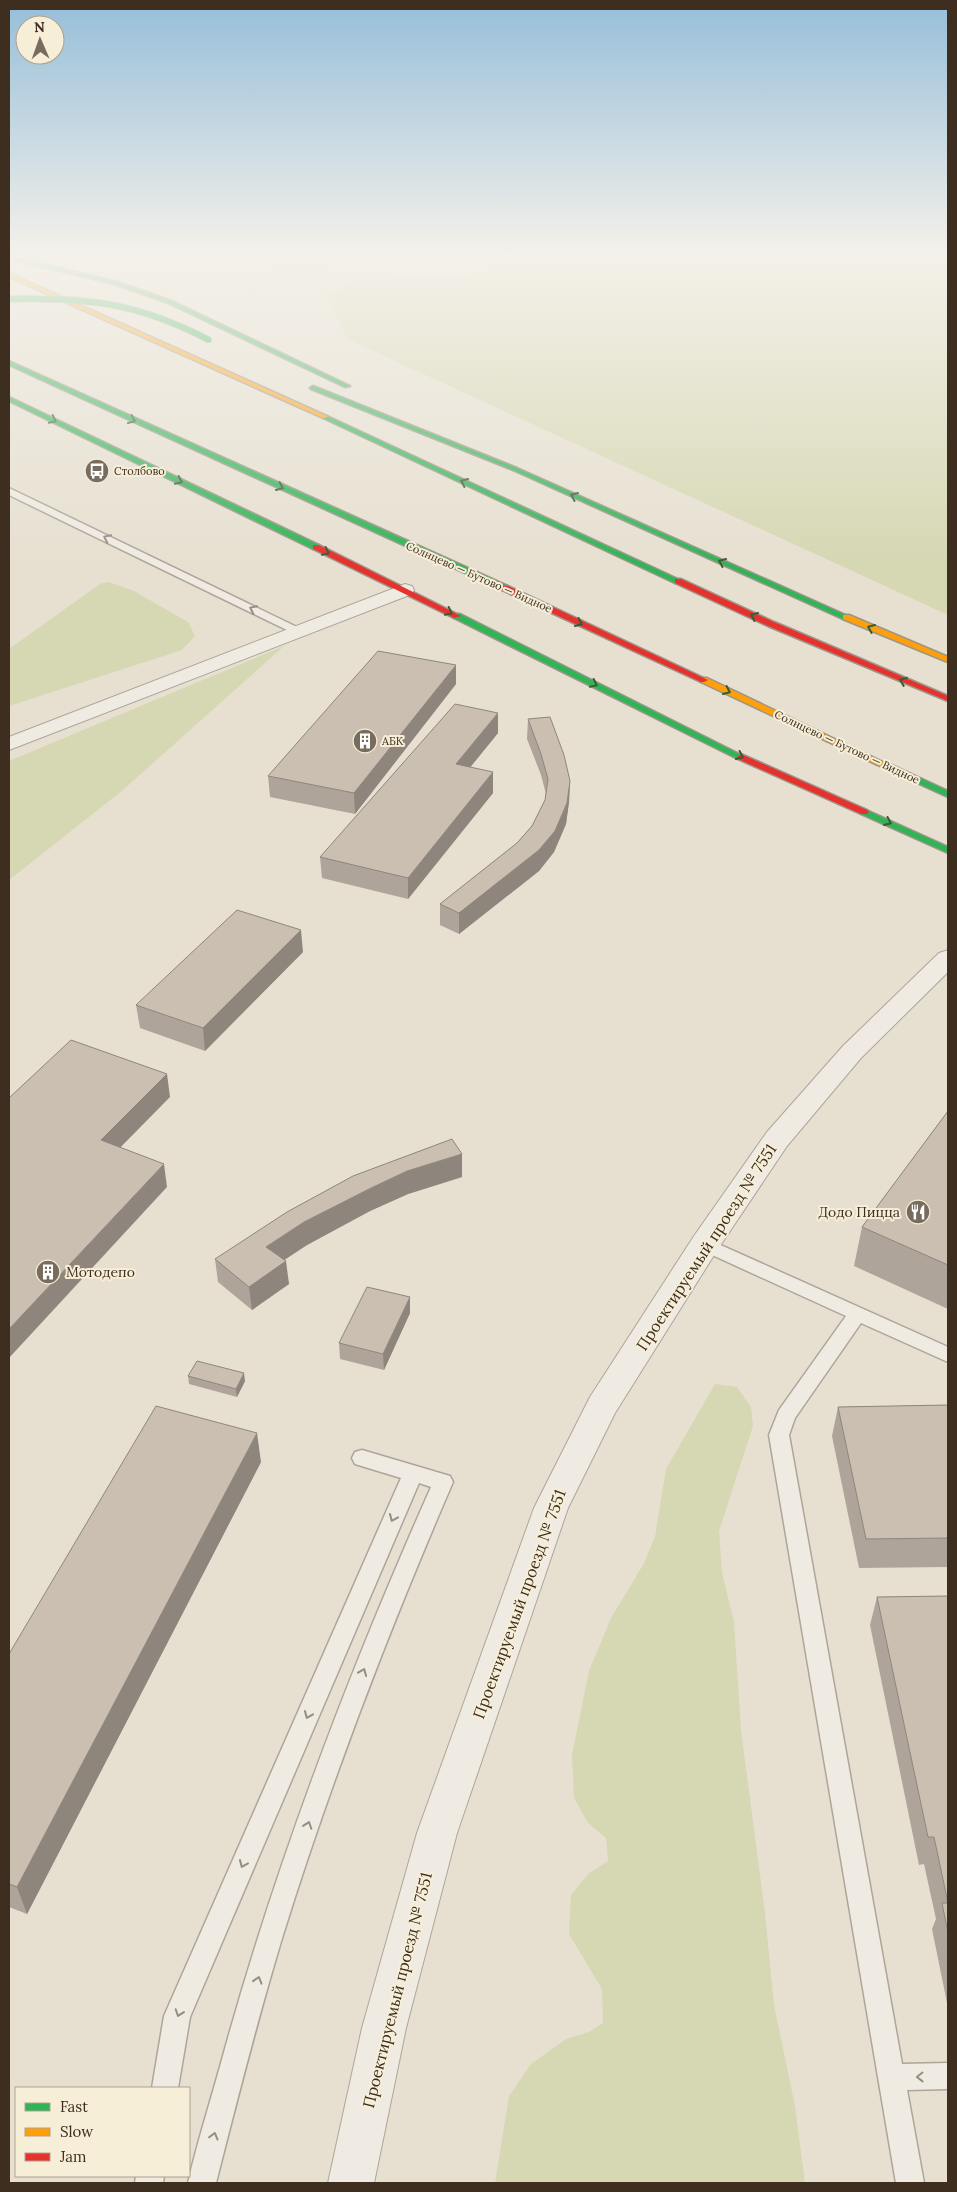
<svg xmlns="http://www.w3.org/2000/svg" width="957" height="2192" font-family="Lora,serif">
<rect width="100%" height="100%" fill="#e7e0d1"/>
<path fill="#d6d7b3" d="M322 256H387L297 277 279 278 273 269Z
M616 256H948V615L347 339 326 296 358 279 461 277 506 261 604 259Z
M108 582 132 590 188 622 195 636 182 650 9 706V649L100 584Z
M284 646 123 790 9 880V761Z
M715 1384 737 1387 751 1407 753 1426 719 1531 722 1573 734 1622 741 1730 765 1913 774 2005 795 2106 805 2183H495L509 2096 531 2064 566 2039 589 2032 603 2023 602 1989 569 1934 571 1895 588 1874 608 1861 606 1838 588 1823 574 1798 572 1755 589 1671 611 1618 643 1565 655 1537 666 1469Z"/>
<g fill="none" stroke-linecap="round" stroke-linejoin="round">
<g stroke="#ada599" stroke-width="3">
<path id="lane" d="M9 488 301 629 303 631 301 633H293L9 495Z
M705 1238 948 1347V1362L861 1323 795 1418 789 1435 902 2064 948 2063V2089L907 2090 924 2183H896L769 1435 779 1410 846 1316 699 1249 696 1244 699 1239Z
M362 1450 450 1476 453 1482C389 1630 331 1781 283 1935 258 2017 237 2100 216 2183H188C197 2143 210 2103 221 2063 275 1865 348 1674 431 1487L419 1483 190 2017 178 2088H152L164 2016 401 1478 355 1464 352 1458 355 1452Z
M136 2176H164L163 2183H135Z"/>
</g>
<g stroke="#ada599" stroke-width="2">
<path id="street" d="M189 256 240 259 292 256C278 270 203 270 189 256Z
M405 584 412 586 414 590 412 594 9 750V737Z
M948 950V972L861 1058 787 1146 716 1252 615 1413 568 1508 457 1833 406 2028 374 2183H328L362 2028 417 1833 534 1508 590 1397 694 1236 767 1132 843 1046 939 953Z"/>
</g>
<g stroke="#9c958a" stroke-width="3">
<path id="fast" d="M9 256 118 282 172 301 350 386 345 387 168 303 114 284 9 259Z
M9 361 508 586 509 588 502 590 9 365Z
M313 386 517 468 850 617 843 619 513 470 311 389 310 388Z
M9 397 319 545 320 547 313 549 9 401Z
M323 416H327L682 581 675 583 323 418Z
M454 614H460L745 757 744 759H738L454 618Z
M885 762 948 791V797L882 767V763Z
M864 809 948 847V853L861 814V810Z"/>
</g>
<g stroke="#9c958a" stroke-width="3">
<path id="slow" d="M9 273 327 416 328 417 323 418 9 277Z
M843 615H849L948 657V662L843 619Z
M701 678H707L889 765 885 768 882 767 701 682Z"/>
</g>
<g stroke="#9c958a" stroke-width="3">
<path id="jam" d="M313 545H319L461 616 454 618 313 549Z
M675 579H681L774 622 948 696V701L768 626 675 583Z
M502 586H508L708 680 704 682H701L502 590Z
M741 754 867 810 869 812 867 814H861L738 759 737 757Z"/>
</g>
<use href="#lane" fill="#efebe3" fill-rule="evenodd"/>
<use href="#street" fill="#efebe3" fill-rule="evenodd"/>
<use href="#fast" fill="#30b455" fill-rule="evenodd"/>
<use href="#slow" fill="#ff9f0a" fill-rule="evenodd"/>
<use href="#jam" fill="#e5322d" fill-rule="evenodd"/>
<g stroke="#9c958a" stroke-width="7" stroke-linecap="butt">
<path id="fast-bridge" d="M9 299C88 297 138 303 209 340"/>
</g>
<use href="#fast-bridge" stroke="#30b455" stroke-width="5.5"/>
</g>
<path fill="#afa499" d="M456 684 355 814 270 797 268 776Z
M498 713V733L470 767 493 793 408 899 322 878 320 857Z
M528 719 570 781 569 802 566 824 554 852 539 871 459 934 440 925V904L517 843 532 826 545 800 546 794 541 775 527 739Z
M303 952 205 1051 140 1028 136 1005Z
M948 1111V1309L854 1266 862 1227Z
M462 1154V1177L408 1194 370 1211 307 1245 284 1260 289 1284 252 1310 218 1282 215 1259Z
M410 1297V1313L384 1370 340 1359 339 1343Z
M188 1376 245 1381 237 1397 189 1384Z
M948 1405V1567L859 1568 832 1436 838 1407Z
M261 1462 27 1914 9 1907V1654Z
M948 1596V2008L932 1929 936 1919 924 1864 919 1865 870 1625 877 1597Z"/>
<path fill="#8e867d" d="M456 665V684L355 814 354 793Z
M498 713V733L456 785V764Z
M493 772V793L408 899V878Z
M570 781 569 802 566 824 554 852 539 871 459 934V913Z
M301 930 303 952 205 1051 203 1028Z
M167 1074 170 1097 105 1163 101 1140Z
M462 1154V1177L408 1194 370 1211 307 1245 269 1270 266 1247 304 1222 369 1189 407 1171Z
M164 1164 167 1187 9 1358V1329Z
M286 1261 289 1284 252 1310 249 1287Z
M410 1297V1313L384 1370 383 1354Z
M244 1373 245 1381 237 1397 236 1389Z
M257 1433 261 1462 27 1914 17 1887Z"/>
<path fill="#cbbfb2" stroke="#8e867d" d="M378 651 456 665 354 793 268 776Z
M455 704 498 713 456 764 493 772 408 878 320 857Z
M550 717 564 755 570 781 567 803 555 831 539 850 459 913 440 904 517 843 532 826 545 800 548 779 541 754 528 719Z
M237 910 301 930 203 1028 136 1005Z
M71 1040 167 1074 101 1140 164 1164 9 1329V1098Z
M948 1111V1265L862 1227Z
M452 1139 462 1154 407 1171 369 1189 304 1222 266 1247 286 1261 249 1287 215 1259 287 1212 353 1176Z
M367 1287 410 1297 383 1354 339 1343Z
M197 1361 244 1373 236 1389 188 1376Z
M948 1405V1538L866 1539 838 1407Z
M156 1406 257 1433 17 1887 9 1884V1654Z
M948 1596V1933L942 1903H948L934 1837H928L877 1597Z"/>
<defs><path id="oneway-chevron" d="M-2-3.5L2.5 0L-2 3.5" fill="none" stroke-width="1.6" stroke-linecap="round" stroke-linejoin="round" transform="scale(1.25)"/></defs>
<g stroke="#385d33">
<use href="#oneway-chevron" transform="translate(53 420) rotate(26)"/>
<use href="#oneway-chevron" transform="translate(132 420) rotate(25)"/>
<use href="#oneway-chevron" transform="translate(179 481) rotate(26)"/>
<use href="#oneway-chevron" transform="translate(464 482) rotate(-155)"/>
<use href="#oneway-chevron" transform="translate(280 487) rotate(25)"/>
<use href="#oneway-chevron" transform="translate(574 496) rotate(-156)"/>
<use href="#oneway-chevron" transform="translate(326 552) rotate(26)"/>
<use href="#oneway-chevron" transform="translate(722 562) rotate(-156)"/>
<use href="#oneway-chevron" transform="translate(449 612) rotate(26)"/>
<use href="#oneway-chevron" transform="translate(754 616) rotate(-156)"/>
<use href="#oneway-chevron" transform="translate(579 623) rotate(24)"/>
<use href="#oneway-chevron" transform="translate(871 628) rotate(-157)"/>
<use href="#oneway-chevron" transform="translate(903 681) rotate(-158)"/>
<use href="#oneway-chevron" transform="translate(594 684) rotate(26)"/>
<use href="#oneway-chevron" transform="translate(727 691) rotate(25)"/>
<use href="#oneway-chevron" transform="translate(740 756) rotate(25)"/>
<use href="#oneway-chevron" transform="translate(888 822) rotate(24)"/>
</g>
<g stroke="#968c82">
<use href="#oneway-chevron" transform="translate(107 538) rotate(-154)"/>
<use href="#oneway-chevron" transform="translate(253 609) rotate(-154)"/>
<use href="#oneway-chevron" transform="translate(393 1518) rotate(113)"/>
<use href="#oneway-chevron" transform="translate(363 1672) rotate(-68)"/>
<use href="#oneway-chevron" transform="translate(308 1715) rotate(113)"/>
<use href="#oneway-chevron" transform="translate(308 1825) rotate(-71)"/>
<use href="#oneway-chevron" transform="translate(243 1864) rotate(113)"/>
<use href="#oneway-chevron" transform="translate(258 1980) rotate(-73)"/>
<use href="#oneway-chevron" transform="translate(179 2013) rotate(109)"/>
<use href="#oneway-chevron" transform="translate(920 2077) rotate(179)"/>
<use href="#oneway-chevron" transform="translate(214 2136) rotate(-75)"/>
</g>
<linearGradient id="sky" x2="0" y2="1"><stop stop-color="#96bed9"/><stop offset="0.45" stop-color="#f4f1ea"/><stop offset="1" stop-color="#f4f1ea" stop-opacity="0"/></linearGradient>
<rect width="957" height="563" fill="url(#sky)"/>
<defs>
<g id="bus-disc" transform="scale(1.25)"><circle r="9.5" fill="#786c5e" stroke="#f7eed8"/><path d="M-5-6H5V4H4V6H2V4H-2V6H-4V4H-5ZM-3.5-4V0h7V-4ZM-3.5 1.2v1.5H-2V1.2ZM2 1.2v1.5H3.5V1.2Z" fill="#fff"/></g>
<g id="building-disc" transform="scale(1.25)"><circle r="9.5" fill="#786c5e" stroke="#f7eed8"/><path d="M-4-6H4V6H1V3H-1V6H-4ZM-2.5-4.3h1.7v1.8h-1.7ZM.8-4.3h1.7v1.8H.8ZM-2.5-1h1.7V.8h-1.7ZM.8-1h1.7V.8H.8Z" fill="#fff"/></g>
<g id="restaurant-disc" transform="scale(1.25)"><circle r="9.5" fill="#786c5e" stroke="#f7eed8"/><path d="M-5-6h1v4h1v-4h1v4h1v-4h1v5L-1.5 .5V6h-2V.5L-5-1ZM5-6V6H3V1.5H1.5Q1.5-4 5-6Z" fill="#fff"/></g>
</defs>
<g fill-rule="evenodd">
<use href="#bus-disc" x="97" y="471"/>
<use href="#building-disc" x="365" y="741"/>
<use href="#restaurant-disc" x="918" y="1212"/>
<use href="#building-disc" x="48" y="1272"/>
</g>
<g text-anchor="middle" stroke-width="4" stroke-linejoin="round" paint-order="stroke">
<g font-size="11" fill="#3d2e20" stroke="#f7eed8" text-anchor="start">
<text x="114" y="475">Столбово</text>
<text x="382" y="745">АБК</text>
</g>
<g font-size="11" fill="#3d2e20" stroke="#f7eed8">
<text transform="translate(479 577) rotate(24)" y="4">Солнцево — Бутово — Видное</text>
<text transform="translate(847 747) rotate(25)" y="4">Солнцево — Бутово — Видное</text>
</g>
<g font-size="14" fill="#3d2e20" stroke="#f7eed8" text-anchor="end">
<text x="900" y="1217">Додо Пицца</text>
<text x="66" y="1277" text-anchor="start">Мотодепо</text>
</g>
<g font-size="16" fill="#3d2e20" stroke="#f7eed8">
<text transform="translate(706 1247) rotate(-57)" y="6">Проектируемый проезд № 7551</text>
<text transform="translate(519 1604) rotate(-70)" y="6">Проектируемый проезд № 7551</text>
<text transform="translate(397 1990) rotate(-76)" y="6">Проектируемый проезд № 7551</text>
</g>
</g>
<rect width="957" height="2192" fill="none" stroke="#3d2e20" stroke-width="20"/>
<rect x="15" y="2087" width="175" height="90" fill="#f7eed8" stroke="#ada18e"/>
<rect x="25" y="2103" width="25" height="8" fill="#30b455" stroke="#ada18e"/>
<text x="60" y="2112" font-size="15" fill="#3d2e20">Fast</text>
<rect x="25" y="2128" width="25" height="8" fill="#ff9f0a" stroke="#ada18e"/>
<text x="60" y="2137" font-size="15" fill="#3d2e20">Slow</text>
<rect x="25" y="2153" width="25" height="8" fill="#e5322d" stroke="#ada18e"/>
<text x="60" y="2162" font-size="15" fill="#3d2e20">Jam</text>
<g transform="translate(40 40) rotate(358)"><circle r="24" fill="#f7eed8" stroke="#ada18e"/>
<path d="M0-4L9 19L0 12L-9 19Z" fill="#786c5e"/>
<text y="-8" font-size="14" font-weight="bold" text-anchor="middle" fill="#3d2e20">N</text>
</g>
</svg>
